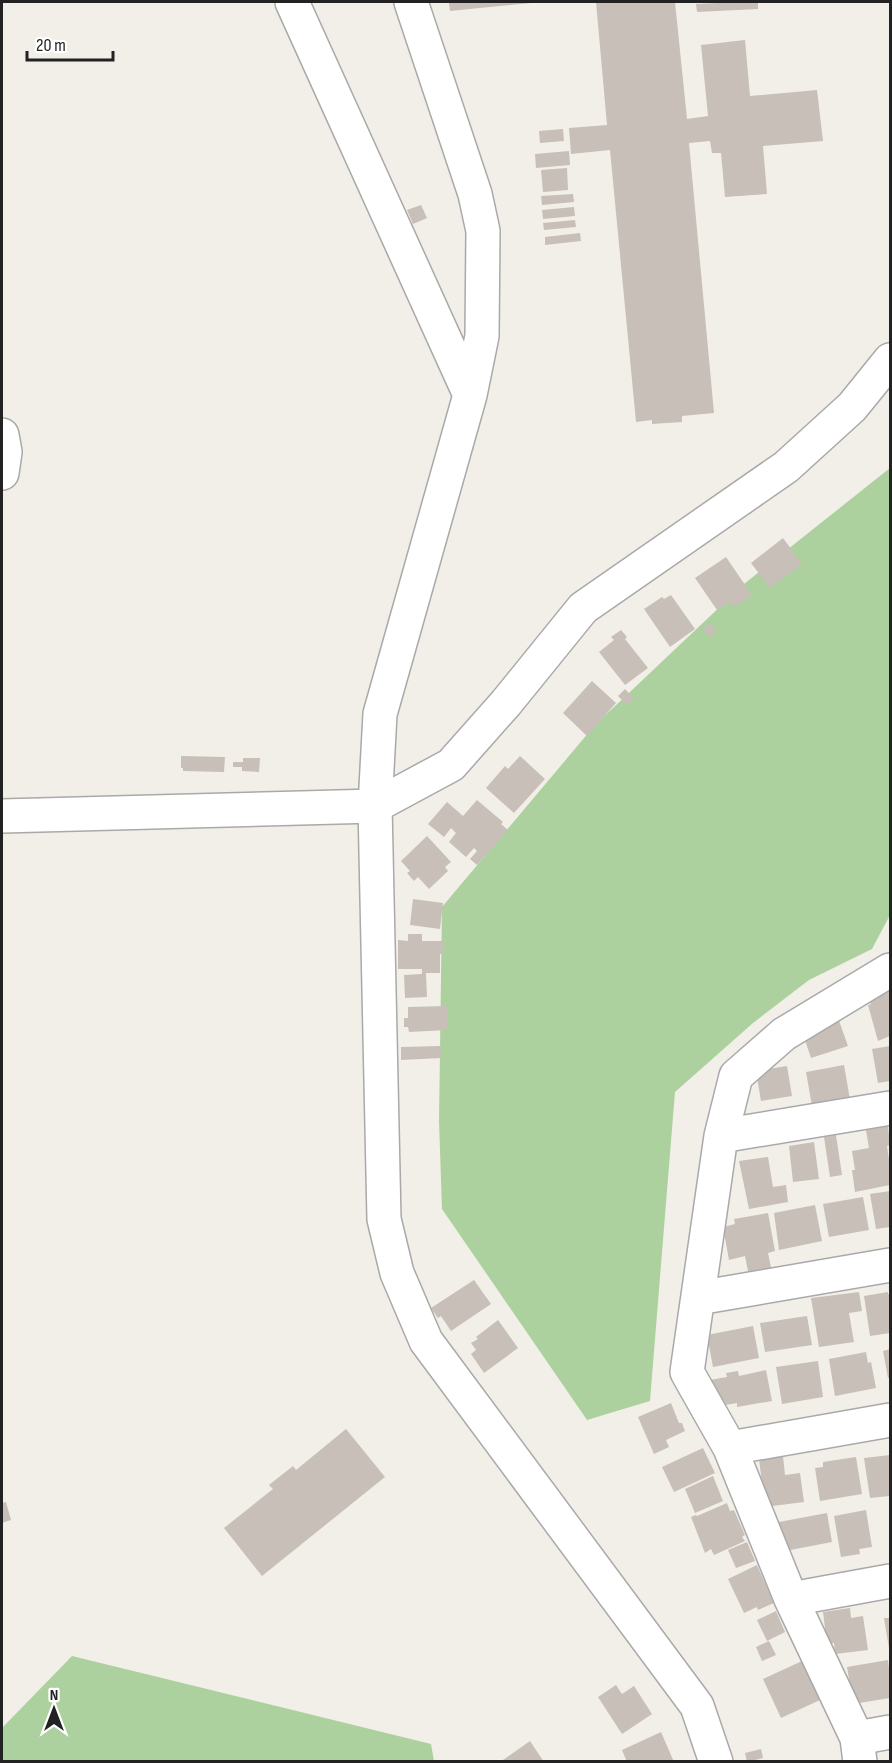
<svg xmlns="http://www.w3.org/2000/svg" width="892" height="1763" font-family="'Sofia Sans Condensed',sans-serif">
<rect width="100%" height="100%" fill="#f2efe9"/>
<path fill="#add19e" d="M890 468V915L872 949 809 980 753 1023 675 1092 650 1401 587 1420 442 1209 439 1121 442 907 595 725 744 584Z
M72 1656 431 1744 434 1761H2V1728Z"/>
<path fill="#c7bfb8" d="M462 2H531V3L450 11 449 3Z
M596 2H675L687 119 708 116 701 45 745 40 750 96 817 90 823 141 763 146 767 194 725 197 721 153H712L710 141 689 143 714 413 682 416V422L652 424V420L636 422 610 150 571 154 569 128 607 125Z
M736 2H758V9L697 12 696 4Z
M563 129 564 141 540 143 539 131Z
M569 151 570 165 536 168 535 154Z
M567 168 568 190 543 192 541 170Z
M573 194 574 202 542 205 541 196Z
M421 205 427 218 413 224 407 210Z
M574 207 575 216 543 219 542 210Z
M575 220 576 227 544 230 543 223Z
M580 233 581 241 545 245V237Z
M783 538 802 564 770 588 751 563Z
M726 557 752 595 734 607 730 602 717 610 695 578Z
M671 595 695 629 670 647 644 609 662 597 664 599Z
M710 623 717 632 710 637 703 629Z
M621 630 627 637 625 639 648 668 625 685 599 652 614 640 611 637Z
M592 681 616 703 587 736 563 713Z
M625 689 634 698 627 705 618 696Z
M181 756 225 757 224 772 183 771V768H181Z
M520 756 545 779 514 813 486 788 505 766 508 769Z
M243 758H260L259 772 242 771V767H233V762H243Z
M477 800 503 822 501 824 508 830 477 865 470 859 477 851 474 848 466 857 449 842 456 833 451 828 444 837 428 824 447 802 463 816Z
M427 836 451 862 445 867 448 871 429 889 418 877 414 881 407 873 410 871 401 861Z
M413 899 443 903 440 929 410 925Z
M408 934H422V941H444V954H440V973H426L427 997 405 998 404 975 422 974V969H398V940L408 941Z
M890 989V1036L878 1041 868 1005 871 1004 868 997Z
M447 1006 448 1030 409 1032 408 1027H404V1018H408V1007Z
M837 1015 848 1046 811 1058 801 1028Z
M441 1046 442 1058 401 1060V1047Z
M890 1046V1081L878 1083 872 1049Z
M844 1065 850 1100 812 1106 806 1072Z
M787 1066 792 1096 761 1101 756 1071Z
M888 1126 890 1145 887 1146 890 1166V1185L855 1192 852 1170H855L852 1151 869 1148 866 1130Z
M836 1135 842 1175 830 1177 824 1137Z
M814 1142 819 1179 793 1182 789 1146Z
M768 1157 773 1187 786 1185 788 1202 749 1209 739 1161Z
M890 1191V1227L876 1229 870 1194Z
M863 1197 869 1230 829 1237 823 1204Z
M815 1205 822 1241 779 1250 774 1213Z
M768 1213 775 1251 768 1253 772 1272 749 1276 745 1256 729 1260 723 1227 735 1224 734 1219Z
M474 1280 491 1304 451 1331 441 1316 438 1318 431 1308Z
M859 1292 862 1311 849 1313 854 1342 819 1347 811 1298Z
M888 1292V1294H890V1333L870 1336 864 1296Z
M807 1316 812 1345 765 1352 760 1323Z
M498 1320 518 1348 484 1373 471 1354 476 1350 471 1343 478 1339 476 1337Z
M753 1326 759 1358 713 1367 707 1335Z
M890 1349V1378H888L883 1351Z
M866 1352 868 1363 871 1362 876 1388 835 1396 829 1359Z
M818 1361 823 1397 782 1404 776 1367Z
M766 1370 772 1401 737 1407V1403L725 1405 724 1401 720 1402 718 1392 712 1393 710 1380 727 1377 726 1373 738 1371 739 1376Z
M671 1403 679 1423H682L685 1431 666 1440 669 1447 654 1454 638 1417Z
M346 1429 385 1477 262 1576 224 1528 273 1489 269 1485 293 1466 296 1470Z
M703 1448 715 1473 674 1492 662 1467Z
M890 1455V1496L870 1498 864 1458Z
M783 1456 785 1475 800 1473 804 1502 765 1507 759 1459Z
M856 1457 862 1494 820 1501 815 1468 823 1467V1462Z
M713 1476 723 1501 695 1513 685 1489Z
M6 1502 11 1520 2 1523V1503Z
M727 1503 730 1511 734 1510 745 1535 742 1537 745 1541 714 1555 711 1549 705 1553 691 1517 696 1515 697 1516Z
M866 1510 872 1547 859 1549 860 1554 841 1557 834 1516Z
M827 1513 832 1542 785 1551 779 1522Z
M747 1542 755 1561 736 1568 728 1550Z
M757 1565 774 1603 758 1610 757 1607 744 1613 728 1579Z
M850 1608 851 1618 863 1616 868 1650 835 1654 834 1643 827 1644 823 1612Z
M776 1611 785 1632 767 1641 757 1620Z
M884 1618H890V1648H889Z
M769 1641 776 1655 762 1661 756 1647Z
M888 1660 890 1677V1698L853 1704 847 1667Z
M802 1661 820 1700 781 1718 763 1679Z
M616 1685 622 1694 634 1686 652 1714 622 1734 598 1697Z
M661 1732 674 1762H627L622 1750Z
M530 1741 544 1762H500Z
M761 1749 763 1758 747 1762 745 1753Z"/>
<g fill="none" stroke-linecap="round" stroke-linejoin="round">
<g stroke="#a9a9a9" stroke-width="36">
<path id="minor" d="M292 2 470 395
M2 435 5 452 2 473
M375 806 380 714 470 395 482 336 483 231 475 194 411 2
M375 806 451 765 506 703 583 608 786 467 852 407 890 360
M2 816 375 806 384 1219 397 1273 426 1341 697 1706 716 1762
M721 1136 890 1108
M698 1298 890 1265
M730 1448 890 1420
M791 1599 890 1581
M857 1738 890 1732
M860 1762 857 1738 791 1599 730 1448 687 1372 721 1136 736 1076 784 1034 890 970"/>
</g>
<use href="#minor" stroke="#fff" stroke-width="33"/>
</g>
<rect width="892" height="1763" fill="none" stroke="#222222" stroke-width="6"/>
<g transform="translate(54 1709)" stroke="#ffffff" stroke-width="4.5" paint-order="stroke">
<path d="M0-4.5L10 22L0 15L-10 22Z" fill="#222222"/>
<text y="-9" font-size="16" font-weight="bold" text-anchor="middle" fill="#222222">N</text>
</g>
<path d="M27 51v9h86v-9" fill="none" stroke="#222222" stroke-width="3"/>
<text x="36" y="51" font-size="18" fill="#222222" stroke="#ffffff" stroke-width="4.5" paint-order="stroke">20 m</text>
</svg>
